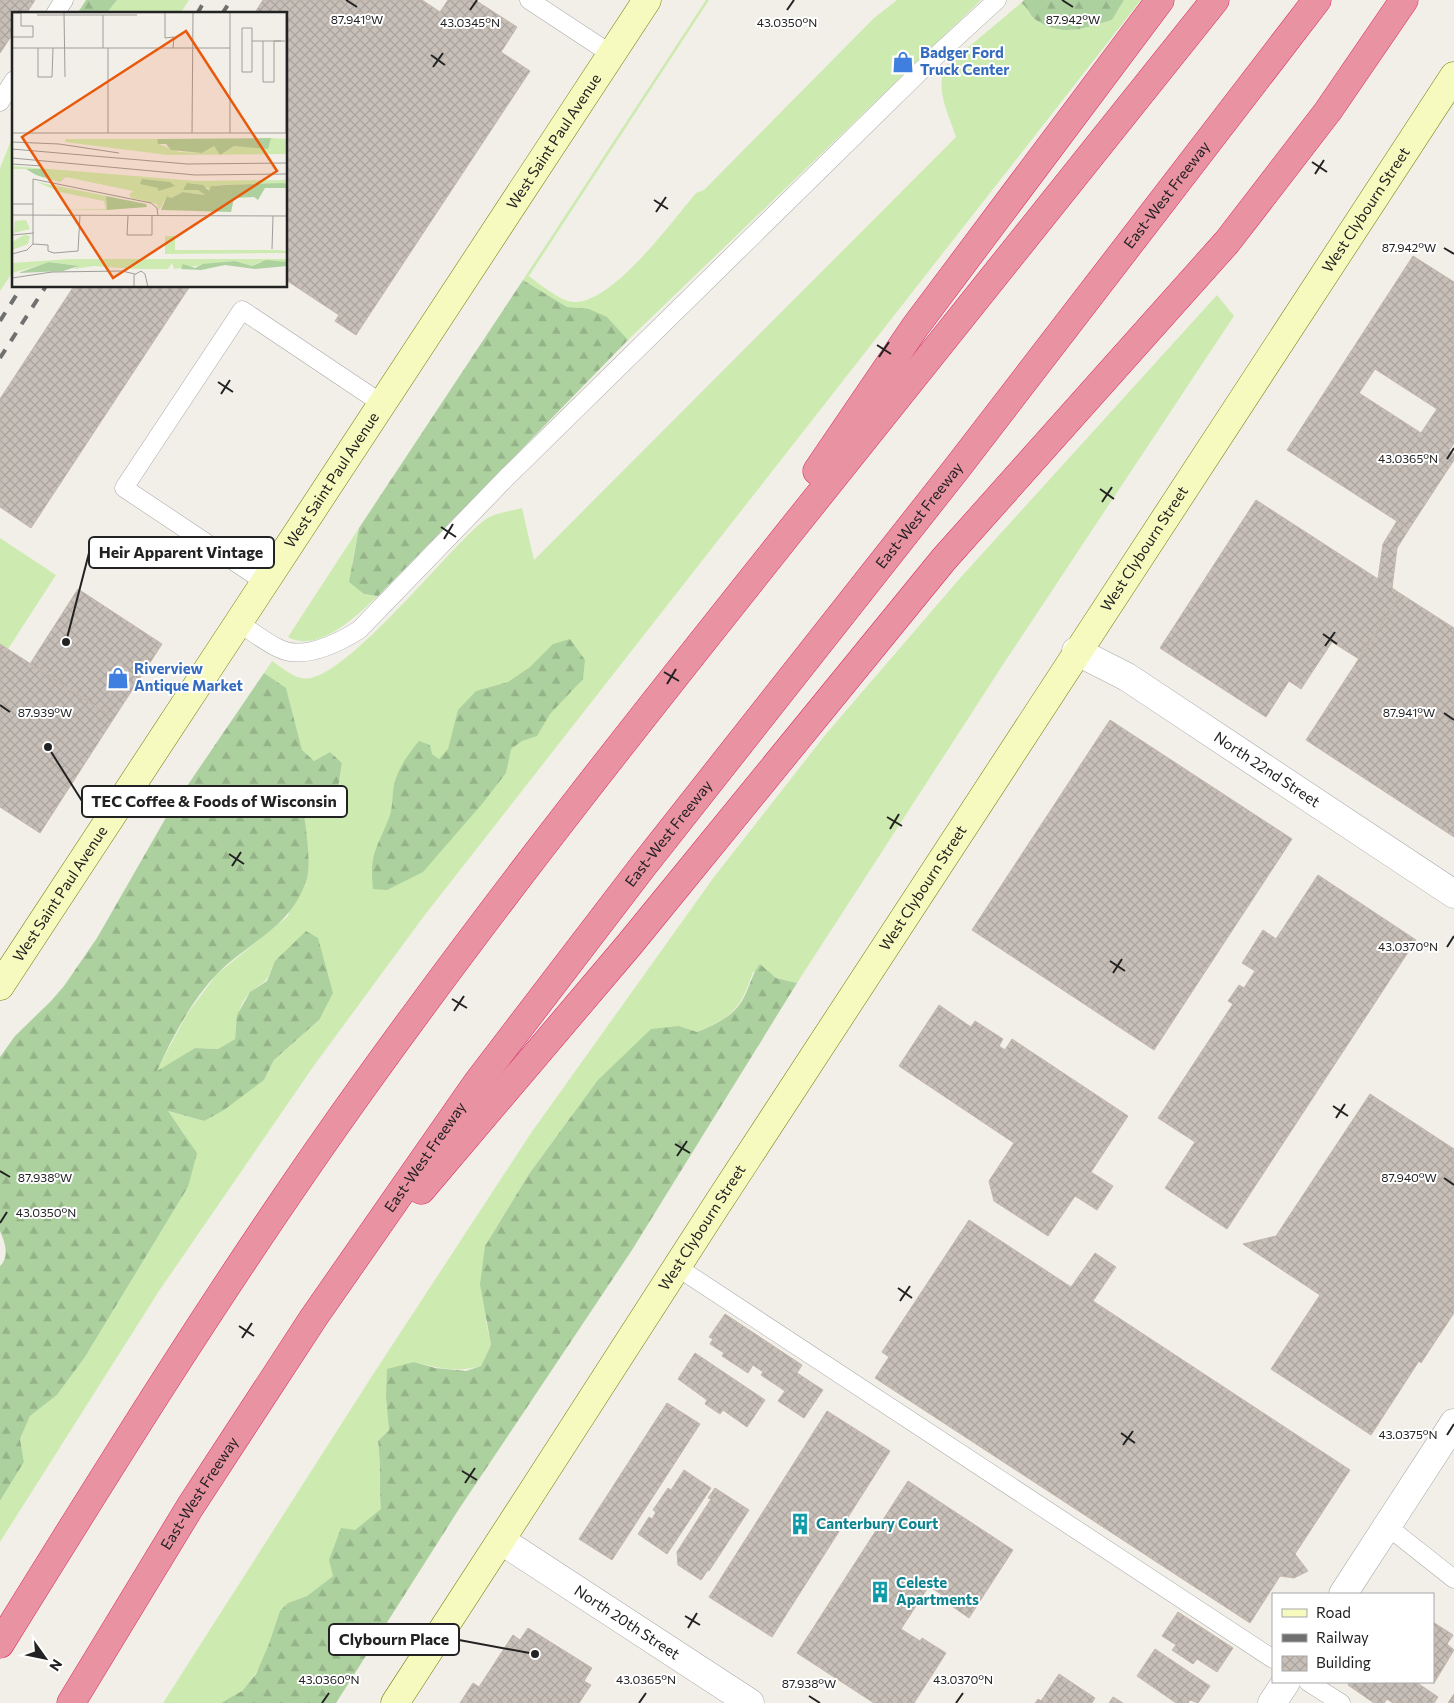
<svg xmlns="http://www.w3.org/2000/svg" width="1454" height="1703" font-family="Commissioner,sans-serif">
<defs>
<pattern id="forest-firs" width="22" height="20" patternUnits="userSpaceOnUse" patternTransform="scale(1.25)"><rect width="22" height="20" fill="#add19e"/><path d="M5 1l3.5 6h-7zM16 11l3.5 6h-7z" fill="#95b388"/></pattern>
<pattern id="building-cross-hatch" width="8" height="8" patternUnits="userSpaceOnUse" patternTransform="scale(1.25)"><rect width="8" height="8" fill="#c7bfb8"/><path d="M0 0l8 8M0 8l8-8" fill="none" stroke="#aba49e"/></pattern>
</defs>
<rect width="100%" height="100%" fill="#f2efe9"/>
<path fill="#cdebb0" d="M117 0H189L180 14H106Z
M706 0H709L529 276C538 283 557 298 568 301 606 313 673 220 696 193L704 190 874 18 897 0H981L628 340 618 338 523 280Z
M1124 0H1141L424 916 313 1067 159 1291 0 1542V1501L24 1462 20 1439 30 1416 57 1395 85 1357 188 1187 185 1135 167 1111 204 1121 264 1080 274 1060 319 1020 272 967C267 983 264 981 252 991 238 1002 236 1023 235 1039L218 1049 195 1048 156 1072 187 1014 217 974 288 916 307 850 302 798 338 788 342 763 330 752 314 761 302 751 286 689 264 673 272 661C280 666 291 676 301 678 340 689 451 544 486 519 495 513 511 511 522 508L534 560 956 137C949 115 934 88 946 66L1021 3C1030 9 1029 16 1036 20 1062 38 1084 28 1112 20Z
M14 133V270L0 291V168Z
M1217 295 1234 316 1006 660 797 983 753 972C740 1010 733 1016 697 1032L679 1026 597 1081 529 1174 485 1246 486 1322 491 1345 481 1366C458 1373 437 1368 414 1362L386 1398 389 1430 378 1441C381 1464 378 1486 382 1509L355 1530 333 1576 307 1596 289 1603C274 1634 257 1693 221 1703 209 1703 177 1703 163 1703L372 1376 531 1133 714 877 826 734 961 577Z
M359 528 352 564 364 594 378 596C357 615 319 654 288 637Z
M0 538 56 575 8 649 0 644Z"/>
<path fill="url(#forest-firs)" d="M86 0H117L106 14H77Z
M1024 0H1124L1112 20C1084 28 1063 38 1036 20 1029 16 1030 9 1021 3Z
M523 280 567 307 589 309 607 317 628 340 378 596 364 594 349 582 359 528Z
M570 639 585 660 583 679 550 714 537 736 522 741 511 749 506 773 482 804 423 872 387 890 373 889C369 851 378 848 390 815 393 806 392 794 394 785 398 768 408 754 419 741L430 745 432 754 439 759 448 749 458 710 476 691 508 682 530 667 553 644Z
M264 673 286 688 302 750 314 761 330 752 342 763 338 788 321 802H309L302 798C304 818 312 860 307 878 292 928 249 941 217 974 191 1001 172 1038 157 1071L195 1048 218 1049 235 1039 237 1015 250 992 267 981 275 961 306 931 318 938 333 993 319 1020 274 1060 264 1080 224 1110 204 1121 168 1111 197 1153 188 1187 85 1357 57 1395 30 1416 20 1439 24 1462 0 1501V1266C10 1256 5 1243 0 1231V1057L15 1036 51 1001 64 986 97 938 168 814Z
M760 964 776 978 797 983 632 1250 459 1509 336 1703H221L242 1691 256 1674 269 1644 280 1611 288 1603 307 1596 333 1576 329 1560 341 1528 355 1530 381 1509C379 1486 381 1464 378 1441L389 1430 386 1398 387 1369 414 1362 435 1368 466 1371 481 1366 491 1345 480 1284 485 1246 529 1174 597 1081 651 1029 679 1026 697 1032C718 1023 737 1015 746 993 751 982 753 973 760 964Z"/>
<path fill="url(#building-cross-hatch)" stroke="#c4b6ab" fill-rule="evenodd" d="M0 0H35L26 14H14V32L0 53Z
M263 0H422L440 12 448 0H475L517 27 501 52 530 71 356 335 335 321 339 315 286 280V14H254Z
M1413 256 1454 282V443L1449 451 1454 454V460L1409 529 1287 450ZM1375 369 1437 409 1421 433 1359 393Z
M74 286H190L31 528 0 507V399Z
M1256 500 1378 579 1383 544 1397 521 1409 529 1397 548 1392 588 1401 594 1359 659 1332 642 1301 689 1289 681 1266 717 1160 648Z
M78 589 162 644 114 718 30 664Z
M1401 594 1454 628V837L1306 740Z
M0 644 114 718 40 833 0 807Z
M1110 720 1292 839 1154 1050 972 930Z
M1318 875 1416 940 1227 1229 1165 1188 1195 1142 1158 1118 1233 1004 1228 1001 1239 985 1244 988 1255 971 1242 963 1263 930 1276 939Z
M939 1005 971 1027 975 1021 1003 1039 999 1046 1005 1050 1012 1039 1128 1116 1091 1172 1113 1186 1097 1210 1075 1196 1048 1236 994 1201 989 1181 1014 1143 899 1066Z
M1370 1094 1454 1149V1313L1421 1363 1419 1361 1371 1435 1271 1369 1320 1295 1243 1244 1276 1236Z
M969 1220 1071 1287 1095 1253 1116 1267 1093 1301 1350 1470 1295 1554 1308 1571 1294 1578 1280 1576 1250 1623 875 1378 889 1357 882 1352Z
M725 1314 802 1365 797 1373 823 1390 804 1418 778 1401 785 1391 761 1375 763 1372 753 1365 748 1373 722 1356 724 1353 710 1344 713 1339 709 1337Z
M695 1353 765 1400 747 1427 723 1410 720 1414 705 1404 707 1400 678 1379Z
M667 1403 700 1424 612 1560 579 1539Z
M827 1411 890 1451 772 1637 709 1597Z
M684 1470 711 1488 667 1554 638 1534 649 1517 652 1519 656 1512 653 1510 668 1488 671 1490Z
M908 1481 1013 1550 969 1618 946 1602 948 1599 929 1586 901 1629 920 1641 922 1638 946 1653 914 1703H874L797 1653Z
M715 1488 749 1510 709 1571 708 1570 701 1580 678 1565 677 1552 711 1499 708 1498Z
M1178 1612 1233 1648 1217 1672 1197 1659 1193 1664 1172 1650 1176 1645 1162 1636Z
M1433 1622 1453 1635 1447 1644 1454 1650 1434 1683 1431 1682Z
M528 1628 592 1668 584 1681 591 1685 579 1703H460L473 1683 479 1687 513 1635 520 1640Z
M1155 1649 1210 1686 1198 1703 1190 1700 1188 1703H1176L1137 1676Z
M1059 1674 1095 1698 1092 1703H1035L1038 1699 1041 1701Z
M1350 1682H1416L1438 1697 1434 1703H1393L1387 1699 1384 1703H1374L1348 1685Z
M1454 1694V1703H1448Z
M1113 1697 1123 1703H1109Z"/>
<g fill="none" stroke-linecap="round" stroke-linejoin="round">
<g stroke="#a9a9a9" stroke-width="19">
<path id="lane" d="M529 0 611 54
M55 14 64 0
M0 102 14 80
M265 582 124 488 242 310 381 403
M238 622C251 631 264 641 278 648 303 661 338 643 359 630L506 478 937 55 997 0
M677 1267 1273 1659
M1387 1526 1454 1579
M1308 1682 1341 1703"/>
</g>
<g stroke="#a9a9a9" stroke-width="29">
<g id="street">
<path id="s1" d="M1076 651 1127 677 1454 894"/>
<path id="s2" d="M502 1541 750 1703"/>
<path d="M1343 1594 1454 1423"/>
<path d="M1272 1703 1286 1682"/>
</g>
</g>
<g stroke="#707d05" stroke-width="29">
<g id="secondary">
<path id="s3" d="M0 986 647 0"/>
<path id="s4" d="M395 1703C504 1537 610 1370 718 1203 963 827 1208 451 1454 76"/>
</g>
</g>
<g stroke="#dc2a67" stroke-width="29">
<g id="highway">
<path d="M817 471 915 327 1160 0"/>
<path d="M421 1190 629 945 944 559 1227 242 1328 111 1404 0"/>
<path d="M0 1644C117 1455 235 1265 365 1084 505 889 654 702 804 514 941 343 1078 171 1215 0"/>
<path id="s5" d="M71 1703 190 1507 314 1317 477 1083 643 866 957 468 1317 0"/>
</g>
</g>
<use href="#lane" stroke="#fff" stroke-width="18"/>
<use href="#street" stroke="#fff" stroke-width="28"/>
<use href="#secondary" stroke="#f7fabf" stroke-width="28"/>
<use href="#highway" stroke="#e892a2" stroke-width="28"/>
<path stroke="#707070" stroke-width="4" stroke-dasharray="10 10" stroke-linecap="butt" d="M197 14 205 0
M222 14 231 0
M0 321 22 286
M0 358 46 286"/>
</g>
<path fill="none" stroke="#222" stroke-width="2" d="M346 0 357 7M1062 0 1073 7M470 10 477 0M787 10 794 0M431 55 445 65M433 67 443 53M1312 162 1327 172M1315 174 1324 160M654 200 668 209M656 212 666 197M1444 248 1454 254M877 345 891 354M879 357 889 342M218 382 233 392M221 394 230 380M1447 459 1454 448M1100 489 1114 499M1102 502 1112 487M441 527 456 537M444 539 453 524M1323 634 1337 644M1325 646 1335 632M664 672 679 681M667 684 676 669M0 705 10 712M1444 713 1454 720M887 817 902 826M890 829 899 814M229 854 244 864M232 866 241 852M1447 947 1454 936M1110 961 1125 971M1113 973 1122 959M452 999 467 1008M454 1011 464 996M1333 1106 1348 1116M1336 1118 1345 1104M675 1144 690 1153M677 1156 687 1141M0 1171 10 1177M1444 1178 1454 1185M0 1223 7 1212M898 1288 912 1298M900 1301 910 1286M239 1326 254 1336M242 1338 252 1323M1121 1433 1135 1443M1447 1435 1454 1424M1123 1445 1133 1431M462 1471 477 1480M465 1483 475 1468M685 1616 700 1625M688 1628 697 1613M809 1696 820 1703M322 1703 329 1693M639 1703 646 1693M956 1703 963 1693"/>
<defs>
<g id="shop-bare" transform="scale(1.725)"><path d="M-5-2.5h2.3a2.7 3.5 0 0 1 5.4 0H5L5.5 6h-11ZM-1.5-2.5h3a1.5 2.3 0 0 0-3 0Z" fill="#3f7fe0" stroke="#fff" stroke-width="2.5" paint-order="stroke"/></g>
<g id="building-bare" transform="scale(1.725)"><path d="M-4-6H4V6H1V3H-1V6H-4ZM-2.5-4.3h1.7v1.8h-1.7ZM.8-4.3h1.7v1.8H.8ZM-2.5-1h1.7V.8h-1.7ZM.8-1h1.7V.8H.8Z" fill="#0f9aa8" stroke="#fff" stroke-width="2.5" paint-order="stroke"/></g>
</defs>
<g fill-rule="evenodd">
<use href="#shop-bare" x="903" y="62"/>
<use href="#shop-bare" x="118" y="678"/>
<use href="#building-bare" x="800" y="1524"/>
<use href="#building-bare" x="880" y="1592"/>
</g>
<g text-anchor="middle" stroke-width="4" stroke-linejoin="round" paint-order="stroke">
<g font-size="15" font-weight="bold" fill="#366cbe" stroke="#fff" text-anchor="start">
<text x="920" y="58">Badger Ford<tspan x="920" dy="17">Truck Center</tspan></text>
<text x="134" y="674">Riverview<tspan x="134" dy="17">Antique Market</tspan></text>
</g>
<g font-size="15" fill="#222" stroke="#fff">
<text dy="5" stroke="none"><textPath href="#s3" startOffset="1010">West Saint Paul Avenue</textPath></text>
<text dy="5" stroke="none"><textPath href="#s5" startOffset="1866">East-West Freeway</textPath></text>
<text dy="5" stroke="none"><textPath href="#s4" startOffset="1781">West Clybourn Street</textPath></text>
<text dy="5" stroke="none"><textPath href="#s3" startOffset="605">West Saint Paul Avenue</textPath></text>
<text dy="5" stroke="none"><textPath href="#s5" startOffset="1461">East-West Freeway</textPath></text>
<text dy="5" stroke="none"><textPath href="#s4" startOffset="1376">West Clybourn Street</textPath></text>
<text dy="5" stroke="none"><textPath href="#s1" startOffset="225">North 22nd Street</textPath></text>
<text dy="5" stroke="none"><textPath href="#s5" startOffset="1056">East-West Freeway</textPath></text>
<text dy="5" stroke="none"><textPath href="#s4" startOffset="971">West Clybourn Street</textPath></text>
<text dy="5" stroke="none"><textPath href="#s3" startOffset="110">West Saint Paul Avenue</textPath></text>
<text dy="5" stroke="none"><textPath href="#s5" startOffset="651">East-West Freeway</textPath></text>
<text dy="5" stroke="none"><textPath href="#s4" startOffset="566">West Clybourn Street</textPath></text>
<text dy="5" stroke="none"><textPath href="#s5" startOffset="246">East-West Freeway</textPath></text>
<text dy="5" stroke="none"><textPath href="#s2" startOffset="149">North 20th Street</textPath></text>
</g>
<g font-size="15" font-weight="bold" fill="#0d838f" stroke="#fff" text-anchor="start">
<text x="816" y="1529">Canterbury Court</text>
<text x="896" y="1588">Celeste<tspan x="896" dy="17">Apartments</tspan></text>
</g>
</g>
<g transform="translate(12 12)">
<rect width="275" height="275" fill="#f2efe9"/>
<path d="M259 126 275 127V142L156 143 53 130 54 127H145L147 132 167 140 190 141 202 134 206 140 211 141 222 134 248 136ZM0 154 184 169 275 168V172L203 173 197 180 196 176 179 171 178 178H186L194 183 171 180 159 186 155 184 147 198 145 192 120 186 117 183 121 179 54 165 48 170 37 167 27 157H0ZM25 170 94 184 95 198 23 197H94L92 189 48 180ZM14 208 18 217 2 221 3 209ZM12 223 18 224 16 232 0 238V230ZM153 224H163V238H266L275 239V241L153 242ZM57 247H275V250H248L240 254 223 249 162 257 160 251 156 257H123L82 254 62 257 66 254 39 250 0 261V251Z" fill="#cdebb0"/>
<path d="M259 126 256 137 222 134 208 143 202 134 190 141 159 138 154 132H146L145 127ZM14 157H33L37 167 24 163ZM130 167 158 170 163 174 146 179V176L128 172ZM175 171 191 173 197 179 199 174 213 173 270 171 275 172V176H253L246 188 242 185 222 186 219 200 149 198 155 184 159 186 171 180 193 183 186 178H171ZM94 184 134 192 135 195 95 198ZM254 248 275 250V254L243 257 213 253 189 258 169 257 171 252 183 256 191 252 223 249 240 254ZM37 250 67 254 51 259 6 261Z" fill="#add19e"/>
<path fill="none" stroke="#9f9d99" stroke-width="1" d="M153 0V26L162 25 161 36M274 0V121M0 1H9V14H21V25H0M52 1 53 65M25 3H125M240 29V60H230V16H240V29H262V70H251V29M269 29H262H273M0 36H218M26 36V65H40L41 36M91 36V3M0 121H275M96 121V36M180 121 181 0M218 121V0M0 130 47 132 107 141M0 137 175 152 275 151M0 146 183 163 275 162M0 152 30 154M0 192H21M0 203 275 204M116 204 115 223H140V204M0 223 22 221M21 232 36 233V239L42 241 66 239 68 203M260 237 261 204M0 242 15 238 21 232V167L139 191 145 196 146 204M0 266 40 260 110 259 123 262M122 275V263L129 259 133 262 136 275"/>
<path fill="#e8590c" fill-opacity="0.15" stroke="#e8590c" stroke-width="2.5" d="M174 19 265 159 101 266 10 125Z"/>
<rect width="275" height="275" fill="none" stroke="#222" stroke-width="2.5"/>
</g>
<g font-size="12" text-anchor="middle" fill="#222" stroke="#fff" stroke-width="4" stroke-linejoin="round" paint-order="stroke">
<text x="357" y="24">87.941°W</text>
<text x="1073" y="24">87.942°W</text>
<text x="787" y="27">43.0350°N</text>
<text x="470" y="27">43.0345°N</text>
<text x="1409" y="252">87.942°W</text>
<text x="1408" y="463">43.0365°N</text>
<text x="45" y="717">87.939°W</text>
<text x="1409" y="717">87.941°W</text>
<text x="1408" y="951">43.0370°N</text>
<text x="45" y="1182">87.938°W</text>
<text x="1409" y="1182">87.940°W</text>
<text x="46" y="1217">43.0350°N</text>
<text x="1408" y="1439">43.0375°N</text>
<text x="329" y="1684">43.0360°N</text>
<text x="646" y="1684">43.0365°N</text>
<text x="963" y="1684">43.0370°N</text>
<text x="809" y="1688">87.938°W</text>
</g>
<path fill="none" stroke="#222" stroke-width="2" d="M66 642L89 553M48 747L82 801M535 1654L459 1640"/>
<g fill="#222" stroke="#fff" stroke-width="2">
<circle cx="66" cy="642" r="5"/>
<circle cx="48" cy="747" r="5"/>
<circle cx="535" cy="1654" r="5"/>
</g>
<g fill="#fff" stroke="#222" stroke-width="2">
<rect x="89" y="537" width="185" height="31" rx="5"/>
<rect x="82" y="786" width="265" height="31" rx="5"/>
<rect x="329" y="1624" width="130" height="31" rx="5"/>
</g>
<g font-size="16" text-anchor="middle" font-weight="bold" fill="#222">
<text x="181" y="558">Heir Apparent Vintage</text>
<text x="214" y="807">TEC Coffee &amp; Foods of Wisconsin</text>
<text x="394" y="1645">Clybourn Place</text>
</g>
<rect x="1272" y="1593" width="162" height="90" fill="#ffffff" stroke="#a7a7a7"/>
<rect x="1282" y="1609" width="25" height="8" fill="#f7fabf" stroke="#a7a7a7"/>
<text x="1316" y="1618" font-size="15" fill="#222222">Road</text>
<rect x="1282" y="1634" width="25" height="8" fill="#707070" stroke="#a7a7a7"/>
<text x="1316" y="1643" font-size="15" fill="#222222">Railway</text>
<rect x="1282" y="1656" width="25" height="15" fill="url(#building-cross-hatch)" stroke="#a7a7a7"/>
<text x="1316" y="1668" font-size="15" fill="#222222">Building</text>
<g transform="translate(45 1658) rotate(123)" stroke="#ffffff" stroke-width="4" paint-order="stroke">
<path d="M0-4L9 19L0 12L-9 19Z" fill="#222222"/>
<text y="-8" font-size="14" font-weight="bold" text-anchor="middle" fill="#222222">N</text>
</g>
</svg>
